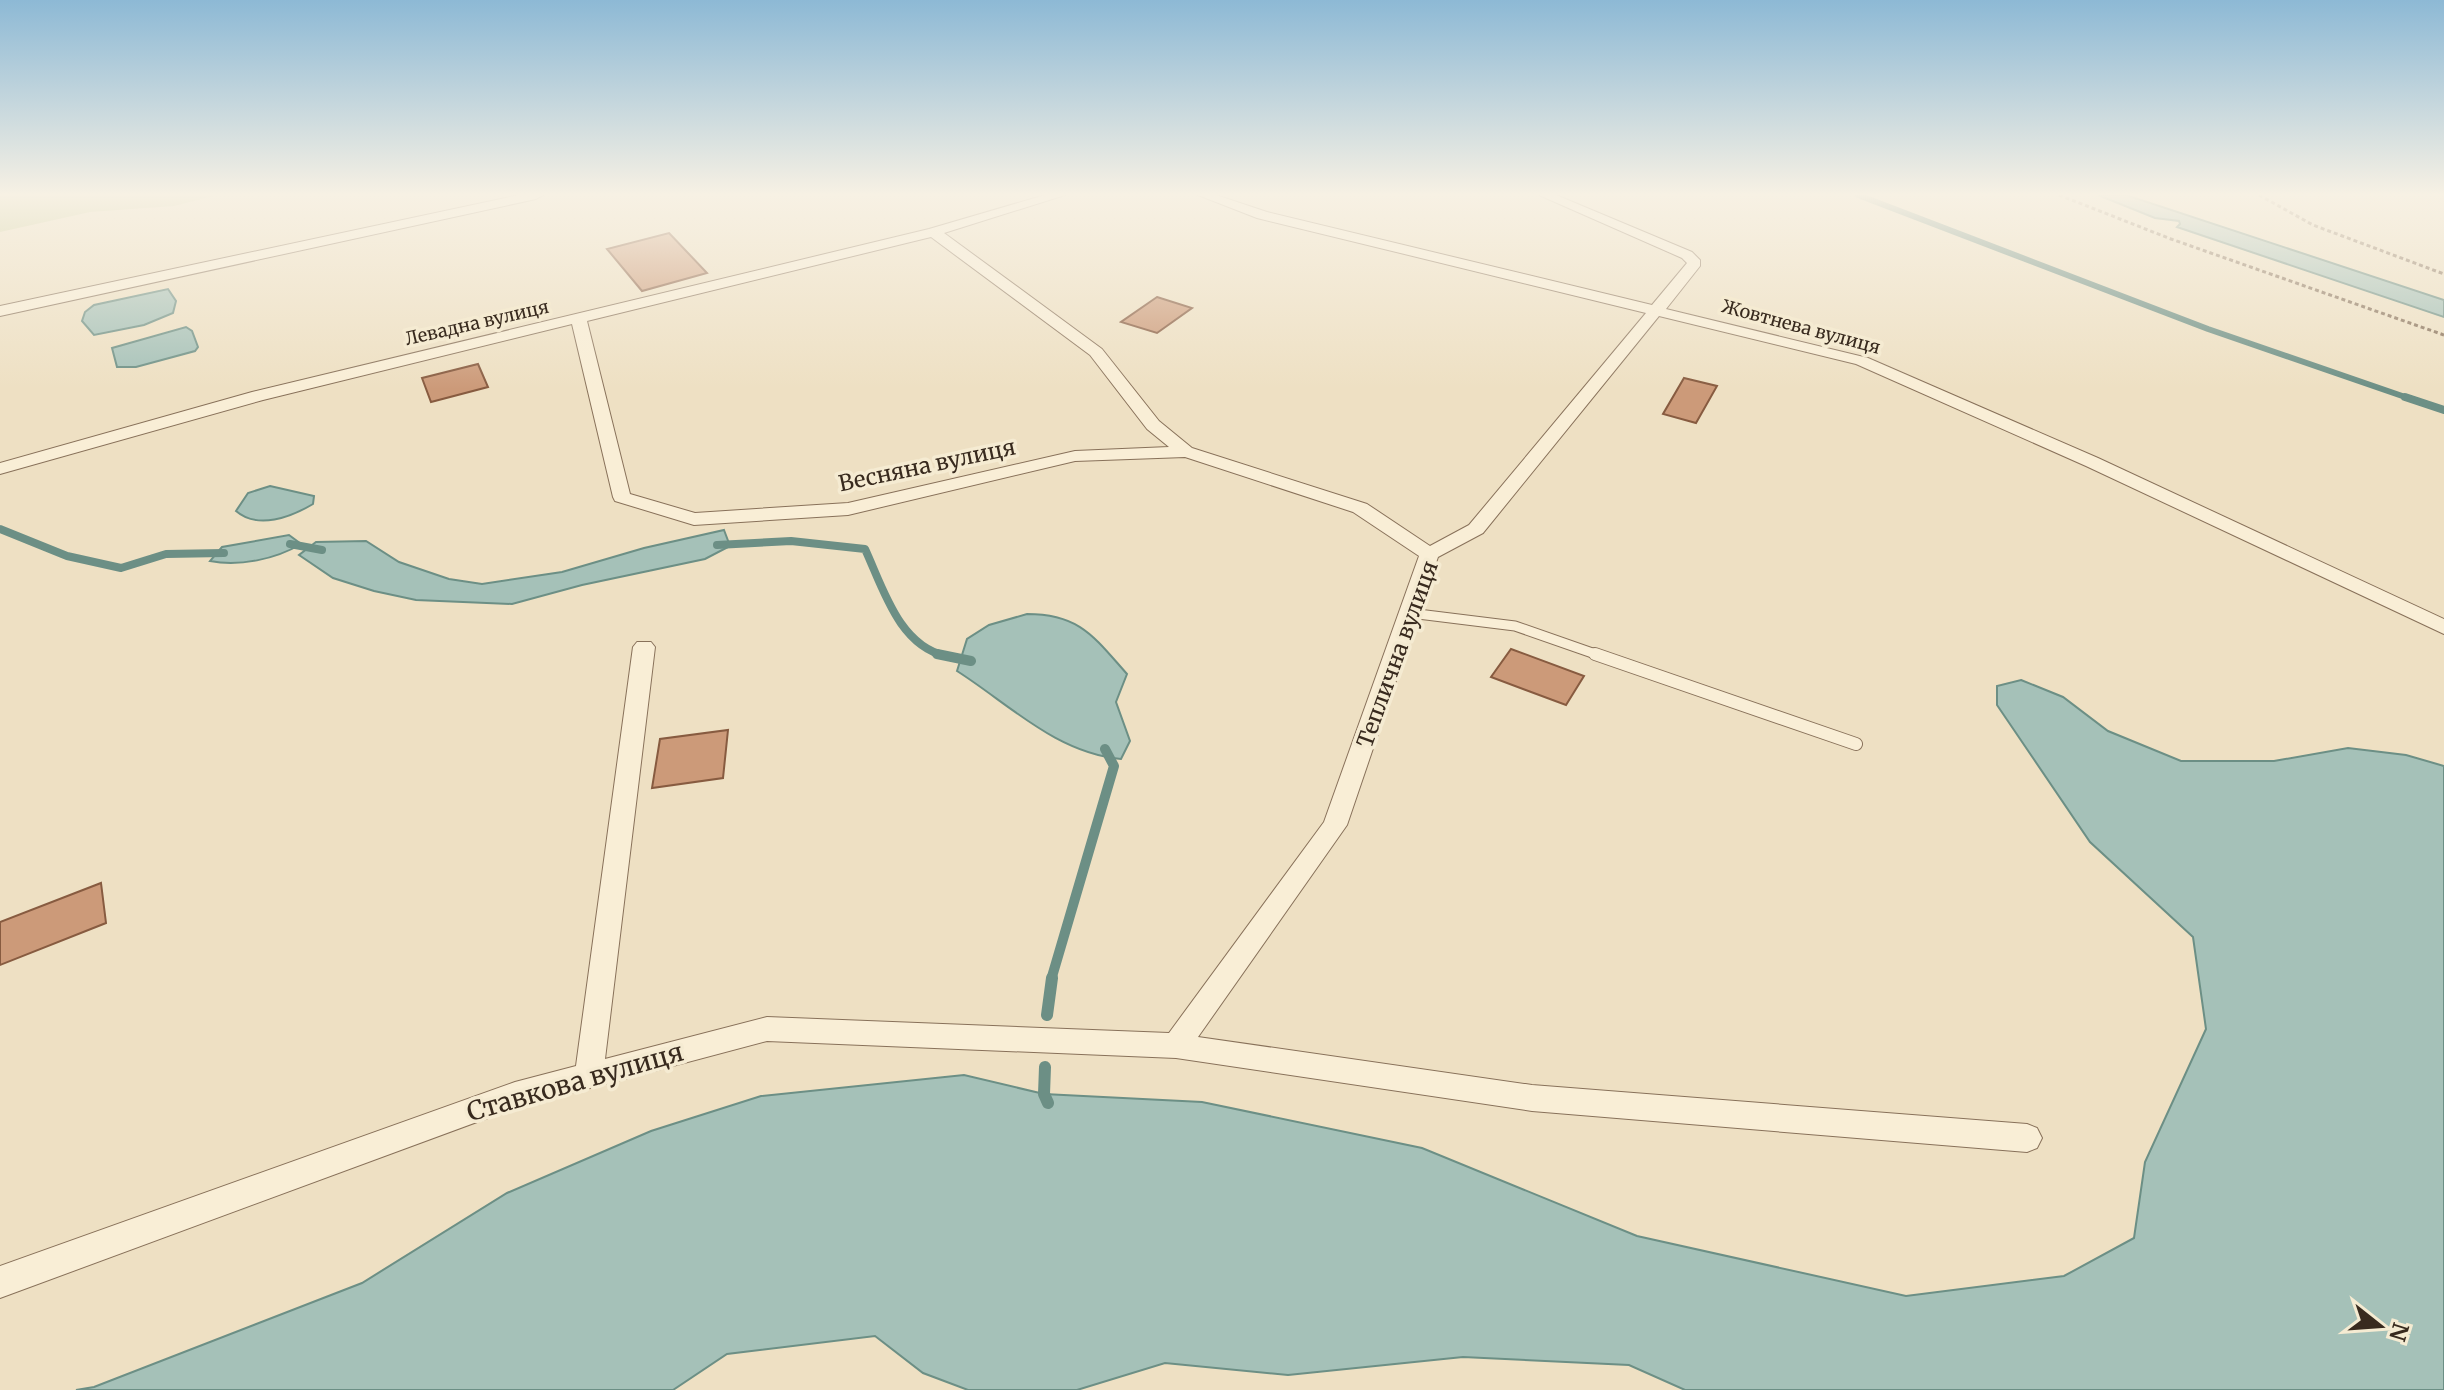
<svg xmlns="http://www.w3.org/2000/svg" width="2444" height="1390" font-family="Merriweather,serif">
<rect width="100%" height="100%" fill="#eee0c3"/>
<path fill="#c7cc97" d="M0 195H218L174 206 90 212 0 232Z"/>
<path fill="#a5c1b8" stroke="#6c8f85" stroke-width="2" d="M2098 195H2126L2444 300V317L2177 227 2180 224 2179 221 2155 218Z
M168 289 176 301 173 313 144 325 94 335 82 321 85 312 94 305Z
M186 327 192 331 198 347 195 351 136 367H117L112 348Z
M270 486 314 496 313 504C291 517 258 530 236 511L248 493Z
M724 530 730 546 705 559 582 585 512 604 416 600 374 591 333 578 299 555 316 542 366 541 399 562 449 579 482 584 562 572 644 548Z
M289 535 301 544C276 559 239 567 210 561L222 547Z
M1027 614C1080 614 1094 637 1127 674L1116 702 1130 741 1121 759C1056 753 1009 704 957 671L967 639 989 625Z
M2021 680 2063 697 2108 731 2181 761H2274L2348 748 2406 755 2444 766V1390H1685L1629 1365 1463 1357 1288 1375 1165 1363 1077 1390H968L923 1373 875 1336 727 1354 673 1390H76L94 1387 362 1283 507 1193 651 1131 761 1096 964 1075 1044 1094 1202 1102 1422 1148 1637 1236 1906 1296 2064 1276 2134 1238 2145 1162 2206 1029 2193 937 2090 842 1997 705V686Z"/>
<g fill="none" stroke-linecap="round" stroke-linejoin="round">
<path stroke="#6c8f85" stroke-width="6" d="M1858 195 2208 329 2411 399"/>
<path stroke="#6c8f85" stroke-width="8" d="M2405 397 2444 410
M0 529 67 556 121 568 166 554 224 553
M290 544 322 550
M717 545 791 541 865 549C883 588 899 646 946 656"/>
<path stroke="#6c8f85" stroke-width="10" d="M937 654 971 661
M1051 980 1114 766 1105 749"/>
<path stroke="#6c8f85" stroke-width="12" d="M1047 1015 1052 978
M1045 1067 1044 1094 1048 1103"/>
</g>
<path fill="#cc9a79" stroke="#875b40" stroke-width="2" d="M669 233 707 273 642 291 607 249Z
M1157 297 1192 308 1157 333 1121 322Z
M478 364 488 387 431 402 422 378Z
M1684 378 1717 386 1696 423 1663 414Z
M1511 649 1584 676 1566 705 1491 677Z
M728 730 723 778 652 788 660 739Z
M101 883 106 923 0 965V922Z"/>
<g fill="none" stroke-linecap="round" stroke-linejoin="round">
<g stroke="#88715a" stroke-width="11">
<path id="service-far1" d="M1410 613 1515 626 1601 656"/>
</g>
<g stroke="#88715a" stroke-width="14">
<path id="service" d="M1595 654 1856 744"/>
</g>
<g stroke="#88715a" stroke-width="2">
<path id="minor" d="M519 195H543L536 199 0 316V306Z
M1045 195H1065L944 233 1102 349 1159 421 1192 448 1367 504 1430 546 1469 525 1646 313 1257 218 1198 195H1216L1267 212 1652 305 1687 263 1682 258 1539 195H1556L1692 252 1700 260V266L1666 309 1868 358 2098 458 2444 619V634L2086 466 1856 364 1659 316 1483 533 1438 557 1347 825 1198 1037 1532 1085 2027 1124 2037 1128 2042 1138 2037 1148 2027 1152 1532 1111 1176 1058 767 1041 515 1108 0 1298V1266L515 1082 576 1066 633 647 637 642H651L655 647 605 1059 767 1017 1169 1033 1324 822 1419 556 1353 512 1185 457 1075 461 848 515 694 525 615 501 613 497 572 324 263 400 0 474V463L252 392 929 229ZM931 237 1090 355 1147 429 1169 447 1075 451 848 503 695 513 630 494 587 321Z"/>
</g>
<path stroke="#88715a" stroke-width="3" stroke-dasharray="4 3" stroke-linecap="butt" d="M2059 195 2171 239 2444 335
M2259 195 2313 225 2444 274"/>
<use href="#service-far1" stroke="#f9eed6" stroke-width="9"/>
<use href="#service" stroke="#f9eed6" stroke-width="12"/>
<use href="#minor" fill="#f9eed6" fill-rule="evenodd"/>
</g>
<linearGradient id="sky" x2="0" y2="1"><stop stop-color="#8db9d5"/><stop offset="0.5" stop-color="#f7f1e4"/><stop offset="1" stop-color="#f7f1e4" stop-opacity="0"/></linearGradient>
<rect width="2444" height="389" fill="url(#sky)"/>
<g text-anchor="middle" stroke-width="7" stroke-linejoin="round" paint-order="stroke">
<g font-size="18" fill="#382a1e" stroke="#f5ebd2">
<text transform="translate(477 323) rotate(-13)" y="6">Левадна вулиця</text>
<text transform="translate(1801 327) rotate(15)" y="6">Жовтнева вулиця</text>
</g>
<g font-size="22" fill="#382a1e" stroke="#f5ebd2">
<text transform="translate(927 465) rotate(-12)" y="8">Весняна вулиця</text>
<text transform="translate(1397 654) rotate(-70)" y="8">Теплична вулиця</text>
</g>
<g font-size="26" fill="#382a1e" stroke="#f5ebd2">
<text transform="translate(575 1082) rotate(-16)" y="9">Ставкова вулиця</text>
</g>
</g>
<g transform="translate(2380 1326) rotate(107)" stroke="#f5ebd2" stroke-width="6" paint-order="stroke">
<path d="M0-6L14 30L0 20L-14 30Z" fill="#382a1e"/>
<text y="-12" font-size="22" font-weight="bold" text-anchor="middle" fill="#382a1e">N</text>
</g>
</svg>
